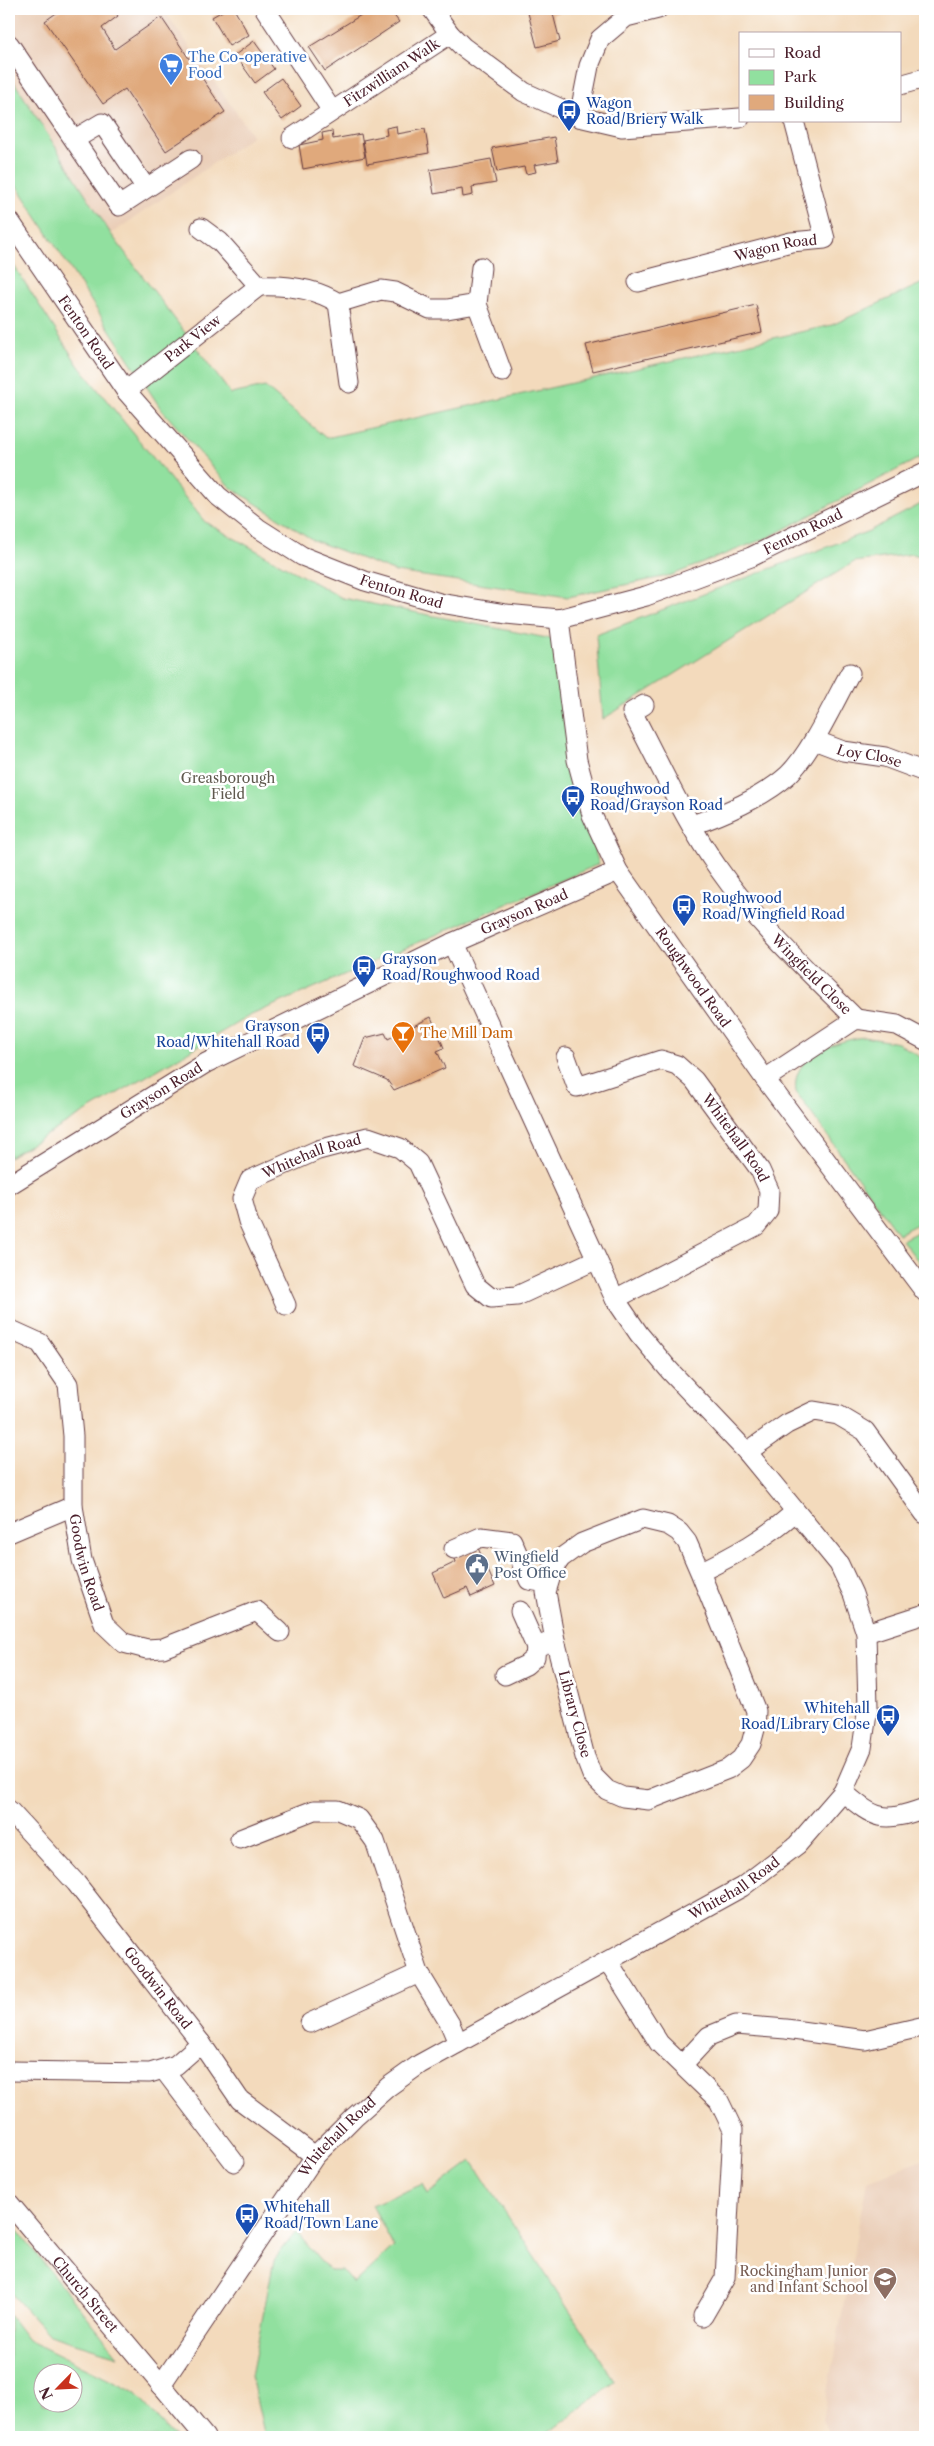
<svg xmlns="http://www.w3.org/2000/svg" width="934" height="2446" font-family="'Libre Caslon Text',serif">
<rect width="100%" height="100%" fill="#fff"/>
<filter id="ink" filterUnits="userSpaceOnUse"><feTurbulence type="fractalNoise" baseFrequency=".02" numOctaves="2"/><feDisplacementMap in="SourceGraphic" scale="10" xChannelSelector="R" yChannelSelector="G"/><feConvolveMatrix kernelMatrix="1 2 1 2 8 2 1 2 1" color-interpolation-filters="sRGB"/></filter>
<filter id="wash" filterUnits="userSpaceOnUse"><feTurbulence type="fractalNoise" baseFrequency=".0096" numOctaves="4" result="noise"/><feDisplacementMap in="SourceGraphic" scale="20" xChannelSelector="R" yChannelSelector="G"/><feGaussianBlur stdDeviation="1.12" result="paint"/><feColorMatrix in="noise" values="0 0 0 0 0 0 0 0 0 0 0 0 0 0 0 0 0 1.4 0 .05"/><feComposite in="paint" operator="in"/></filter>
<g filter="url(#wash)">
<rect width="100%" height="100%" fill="#f3dabc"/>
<path fill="#eaceb7" d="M9 9H163L253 136 111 234 9 74Z
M925 2159V2437H830L822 2419 867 2180Z"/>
<path fill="#91e09f" stroke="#6e8065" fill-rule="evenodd" d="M9 74 111 234 231 394 265 387 326 438 832 325 925 282V455L769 537 672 575 568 597 396 572 313 540 230 487 161 409 9 174Z
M9 258 78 365 205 522 342 598 552 639 573 783 599 864 249 1016 9 1157Z
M925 502V557L912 554 854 562 603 719 596 635 869 531Z
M864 1037 898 1043 925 1060V1220L898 1234 796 1092C790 1055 836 1041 864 1037Z
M925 1228V1270L902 1240Z
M472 2161 615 2381 543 2437H265L251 2376 274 2260 296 2232 329 2270H342L354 2284 394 2247 372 2205 423 2184 428 2194Z
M9 2220 118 2356 49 2335 9 2291Z
M9 2315 28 2340 134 2392 174 2437H9ZM42 2374H72V2404H42Z"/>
<g id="blocks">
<path fill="#e0a97c" d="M62 9H113L118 16 102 28 115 49 161 17 225 112 166 151 125 89 103 104 45 21Z
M226 9H234L249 35 229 46 212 17Z
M356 9H389L399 22 325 71 309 47 361 15Z
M527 9H560L561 12 553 14 560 41 537 47Z
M254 41 274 69 255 83 235 55Z
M281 78 301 106 282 120 262 92Z
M396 126 397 134 425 129 429 153 367 164 363 140 387 135 386 128Z
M332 131 333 139 361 134 365 157 303 169 299 145 323 140 322 133Z
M554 137 558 161 534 165 536 172 526 174 524 167 497 172 492 148Z
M491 159 496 183 472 187 473 195 463 197 462 189 434 194 430 170Z
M756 305 762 332 593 371 586 345Z
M431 1017 444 1048 437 1051 445 1068 394 1090 387 1080 354 1066 365 1038 385 1033 388 1039Z
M478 1548 495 1586 471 1597 467 1588 444 1598 433 1573 456 1562 455 1559Z"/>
</g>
</g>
<g filter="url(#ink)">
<use href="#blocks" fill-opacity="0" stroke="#633b41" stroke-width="1"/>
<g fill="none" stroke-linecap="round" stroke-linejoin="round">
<g stroke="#633b41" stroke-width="21">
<g id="minor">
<path d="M265 9 332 111"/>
<path d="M432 9 450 34 463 47 524 92 579 117 622 127 740 118"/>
<path d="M9 44 119 206 191 159"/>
<path d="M900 85 925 78"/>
<path d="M579 117 589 66 600 39 626 17 658 9"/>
<path id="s1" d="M292 138 450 34"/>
<path d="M75 139 102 123 146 188"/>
<path id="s2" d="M9 220 126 391 218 496 258 528 302 556 365 581 440 603 506 614 559 619 646 596 751 557 925 472"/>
<path d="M201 228 220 242 259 286C287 285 315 288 338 303L349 383"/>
<path d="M481 267 477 304 502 372"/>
<path id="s3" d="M638 282 791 242 825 239 794 121"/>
<path d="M338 303 381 290 395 292 430 309H447L477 304"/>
<path id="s4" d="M126 391 259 286"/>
<path id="s5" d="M559 619 577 760 592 815 618 871 765 1079 925 1292"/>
<path id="s6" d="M644 705 632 712C660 764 684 820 718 868 757 924 808 971 856 1019"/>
<path id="s7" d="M814 740 843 751 885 757 925 772"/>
<path d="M692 825C722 815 764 797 788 775 811 753 834 702 850 673"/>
<path id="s8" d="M566 1057 577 1087 661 1060 677 1065 694 1080 760 1170 769 1190 768 1211 756 1226 615 1299"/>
<path d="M765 1079 856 1019 897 1025 925 1040"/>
<path id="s9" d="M9 1185 206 1063 452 943 618 871"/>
<path id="s10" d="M286 1305 248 1221 242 1199 250 1180 318 1150 368 1137 400 1148 418 1163 475 1285 491 1298 517 1296 595 1260"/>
<path id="s11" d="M9 1329 40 1343 68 1384 73 1436V1506L82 1560 104 1624 124 1643 147 1649 163 1648 257 1611 280 1632"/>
<path d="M747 1452 787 1424 814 1411 838 1415 865 1431 925 1514"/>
<path d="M9 1533 73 1506"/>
<path d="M454 1549 481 1537 512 1541 529 1580 548 1583"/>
<path d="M700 1572 756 1711 755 1729 751 1744 741 1759 728 1769 649 1800 623 1797 607 1790 592 1775 585 1757 555 1640 546 1592 553 1569 561 1558 582 1543 643 1519 668 1525 679 1532 687 1542 700 1572C735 1555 766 1538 795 1512"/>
<path d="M520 1611 536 1647"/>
<path d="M866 1633 925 1614"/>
<path d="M505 1675 526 1665 535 1657 536 1647 555 1640"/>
<path d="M843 1792C876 1820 883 1823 925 1808"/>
<path id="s12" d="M9 1810 76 1883 201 2043 240 2100 315 2156"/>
<path d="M240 1839 314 1810H338L359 1819 375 1841 419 1973 450 2024 458 2043"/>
<path d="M608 1961 659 2043 719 2101 733 2130 725 2278 703 2316"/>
<path d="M310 2023 419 1973"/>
<path d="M683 2064 709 2036 736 2025 786 2029 865 2040 925 2026"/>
<path d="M164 2070 234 2162"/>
<path d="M9 2071 150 2073 176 2065 201 2043"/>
<path id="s13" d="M9 2203 205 2437"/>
<path id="s14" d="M161 2385 315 2156 354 2117 388 2087 420 2064 742 1887 797 1845 843 1792 862 1748 868 1707 866 1633 853 1594 839 1564 747 1452 670 1371 639 1334 615 1299 452 943"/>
</g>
</g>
<use href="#minor" stroke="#fff" stroke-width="19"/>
</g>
</g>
<defs>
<g id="supermarket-pin" transform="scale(1.25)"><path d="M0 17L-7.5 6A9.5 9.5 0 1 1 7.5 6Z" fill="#3f7fe0" stroke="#fff"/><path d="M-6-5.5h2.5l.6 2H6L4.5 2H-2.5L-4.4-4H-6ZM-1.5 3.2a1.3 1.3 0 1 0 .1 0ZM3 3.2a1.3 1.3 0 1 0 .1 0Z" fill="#fff"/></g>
<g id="bus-pin" transform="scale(1.25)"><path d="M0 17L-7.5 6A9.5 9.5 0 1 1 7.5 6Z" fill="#1a4fb4" stroke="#fff"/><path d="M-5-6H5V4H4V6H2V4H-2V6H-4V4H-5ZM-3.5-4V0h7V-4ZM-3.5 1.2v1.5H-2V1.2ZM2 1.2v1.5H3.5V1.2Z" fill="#fff"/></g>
<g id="bar-pin" transform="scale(1.25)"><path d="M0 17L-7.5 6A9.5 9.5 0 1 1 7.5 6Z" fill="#e8710a" stroke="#fff"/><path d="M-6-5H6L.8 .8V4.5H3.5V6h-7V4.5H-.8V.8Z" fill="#fff"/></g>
<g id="civic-pin" transform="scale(1.25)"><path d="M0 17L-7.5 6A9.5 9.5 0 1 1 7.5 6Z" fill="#5c6f8a" stroke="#fff"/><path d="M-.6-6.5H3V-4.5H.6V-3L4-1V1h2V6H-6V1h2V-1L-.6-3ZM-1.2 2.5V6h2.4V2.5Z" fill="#fff"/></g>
<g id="school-pin" transform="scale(1.25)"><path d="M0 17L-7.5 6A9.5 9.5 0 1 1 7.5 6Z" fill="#8d6e63" stroke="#fff"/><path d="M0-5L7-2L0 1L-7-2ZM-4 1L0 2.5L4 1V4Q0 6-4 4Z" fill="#fff"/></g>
</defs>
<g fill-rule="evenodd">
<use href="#supermarket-pin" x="171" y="65"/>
<use href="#bus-pin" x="569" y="111"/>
<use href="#bus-pin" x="573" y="797"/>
<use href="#bus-pin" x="684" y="906"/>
<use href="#bus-pin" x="364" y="967"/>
<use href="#bar-pin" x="403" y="1033"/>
<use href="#bus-pin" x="318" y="1034"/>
<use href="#civic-pin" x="477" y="1565"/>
<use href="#bus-pin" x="888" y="1716"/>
<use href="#bus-pin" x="247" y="2215"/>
<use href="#school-pin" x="885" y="2279"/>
</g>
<g text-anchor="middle" stroke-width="5" stroke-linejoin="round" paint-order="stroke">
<g font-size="14" fill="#366cbe" stroke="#fff" text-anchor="start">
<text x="188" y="62">The Co-operative<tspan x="188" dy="16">Food</tspan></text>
</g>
<g font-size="14" fill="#4a1f2b" stroke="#fff">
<text dy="5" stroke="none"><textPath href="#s1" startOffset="119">Fitzwilliam Walk</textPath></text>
<text dy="5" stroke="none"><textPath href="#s3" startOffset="142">Wagon Road</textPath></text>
<text dy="5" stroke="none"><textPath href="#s2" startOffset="136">Fenton Road</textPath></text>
<text dy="5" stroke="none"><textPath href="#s4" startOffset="85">Park View</textPath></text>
<text dy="5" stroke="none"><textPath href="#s2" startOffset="976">Fenton Road</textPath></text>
<text dy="5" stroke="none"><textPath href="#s2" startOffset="556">Fenton Road</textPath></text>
<text dy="5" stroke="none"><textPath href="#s7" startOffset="58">Loy Close</textPath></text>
<text dy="5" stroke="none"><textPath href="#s9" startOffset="584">Grayson Road</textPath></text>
<text dy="5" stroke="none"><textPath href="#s6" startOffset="334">Wingfield Close</textPath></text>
<text dy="5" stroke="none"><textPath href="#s5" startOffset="391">Roughwood Road</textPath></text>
<text dy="5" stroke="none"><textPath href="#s9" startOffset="179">Grayson Road</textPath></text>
<text dy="5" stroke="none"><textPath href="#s8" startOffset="231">Whitehall Road</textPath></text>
<text dy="5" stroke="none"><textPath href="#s10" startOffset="202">Whitehall Road</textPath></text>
<text dy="5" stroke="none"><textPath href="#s11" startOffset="264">Goodwin Road</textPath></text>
<text transform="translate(575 1714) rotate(75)" y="5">Library Close</text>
<text dy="5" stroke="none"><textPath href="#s14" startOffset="776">Whitehall Road</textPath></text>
<text dy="5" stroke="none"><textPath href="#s12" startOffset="232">Goodwin Road</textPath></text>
<text dy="5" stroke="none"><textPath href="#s14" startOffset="305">Whitehall Road</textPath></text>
<text dy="5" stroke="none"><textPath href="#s13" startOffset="119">Church Street</textPath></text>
</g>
<g font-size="14" fill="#164399" stroke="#fff" text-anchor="start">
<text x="586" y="108">Wagon<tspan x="586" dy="16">Road/Briery Walk</tspan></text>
<text x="590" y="794">Roughwood<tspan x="590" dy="16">Road/Grayson Road</tspan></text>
<text x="702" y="903">Roughwood<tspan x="702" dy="16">Road/Wingfield Road</tspan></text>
<text x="382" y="964">Grayson<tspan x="382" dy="16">Road/Roughwood Road</tspan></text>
<text x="300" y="1031" text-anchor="end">Grayson<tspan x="300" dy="16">Road/Whitehall Road</tspan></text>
<text x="870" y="1713" text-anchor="end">Whitehall<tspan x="870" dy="16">Road/Library Close</tspan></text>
<text x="264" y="2212">Whitehall<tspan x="264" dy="16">Road/Town Lane</tspan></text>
</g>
<g font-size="14" fill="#5f594e" stroke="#fff">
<text x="228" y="783">Greasborough<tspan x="228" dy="16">Field</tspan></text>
</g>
<g font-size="14" fill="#c56008" stroke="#fff" text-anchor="start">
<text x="420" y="1038">The Mill Dam</text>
</g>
<g font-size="14" fill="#4e5e75" stroke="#fff" text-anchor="start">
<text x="494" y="1562">Wingfield<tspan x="494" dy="16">Post Office</tspan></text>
</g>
<g font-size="14" fill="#785e54" stroke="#fff" text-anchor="end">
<text x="868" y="2276">Rockingham Junior<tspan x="868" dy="16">and Infant School</tspan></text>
</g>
</g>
<rect width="934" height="2446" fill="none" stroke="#fff" stroke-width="30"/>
<rect x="739" y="32" width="162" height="90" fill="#ffffff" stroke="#b7a5aa"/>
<rect x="749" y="49" width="25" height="8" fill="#ffffff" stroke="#b7a5aa"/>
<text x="784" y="58" font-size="15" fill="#4a1f2b">Road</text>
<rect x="749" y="70" width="25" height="15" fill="#91e09f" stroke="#b7a5aa"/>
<text x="784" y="82" font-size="15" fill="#4a1f2b">Park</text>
<rect x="749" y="95" width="25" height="15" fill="#e0a97c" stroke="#b7a5aa"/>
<text x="784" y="108" font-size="15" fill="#4a1f2b">Building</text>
<g transform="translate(58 2388) rotate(246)"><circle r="24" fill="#ffffff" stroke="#b7a5aa"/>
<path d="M0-4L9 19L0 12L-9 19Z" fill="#c8321e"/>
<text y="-8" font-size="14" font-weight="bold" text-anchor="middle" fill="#4a1f2b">N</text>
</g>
</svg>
